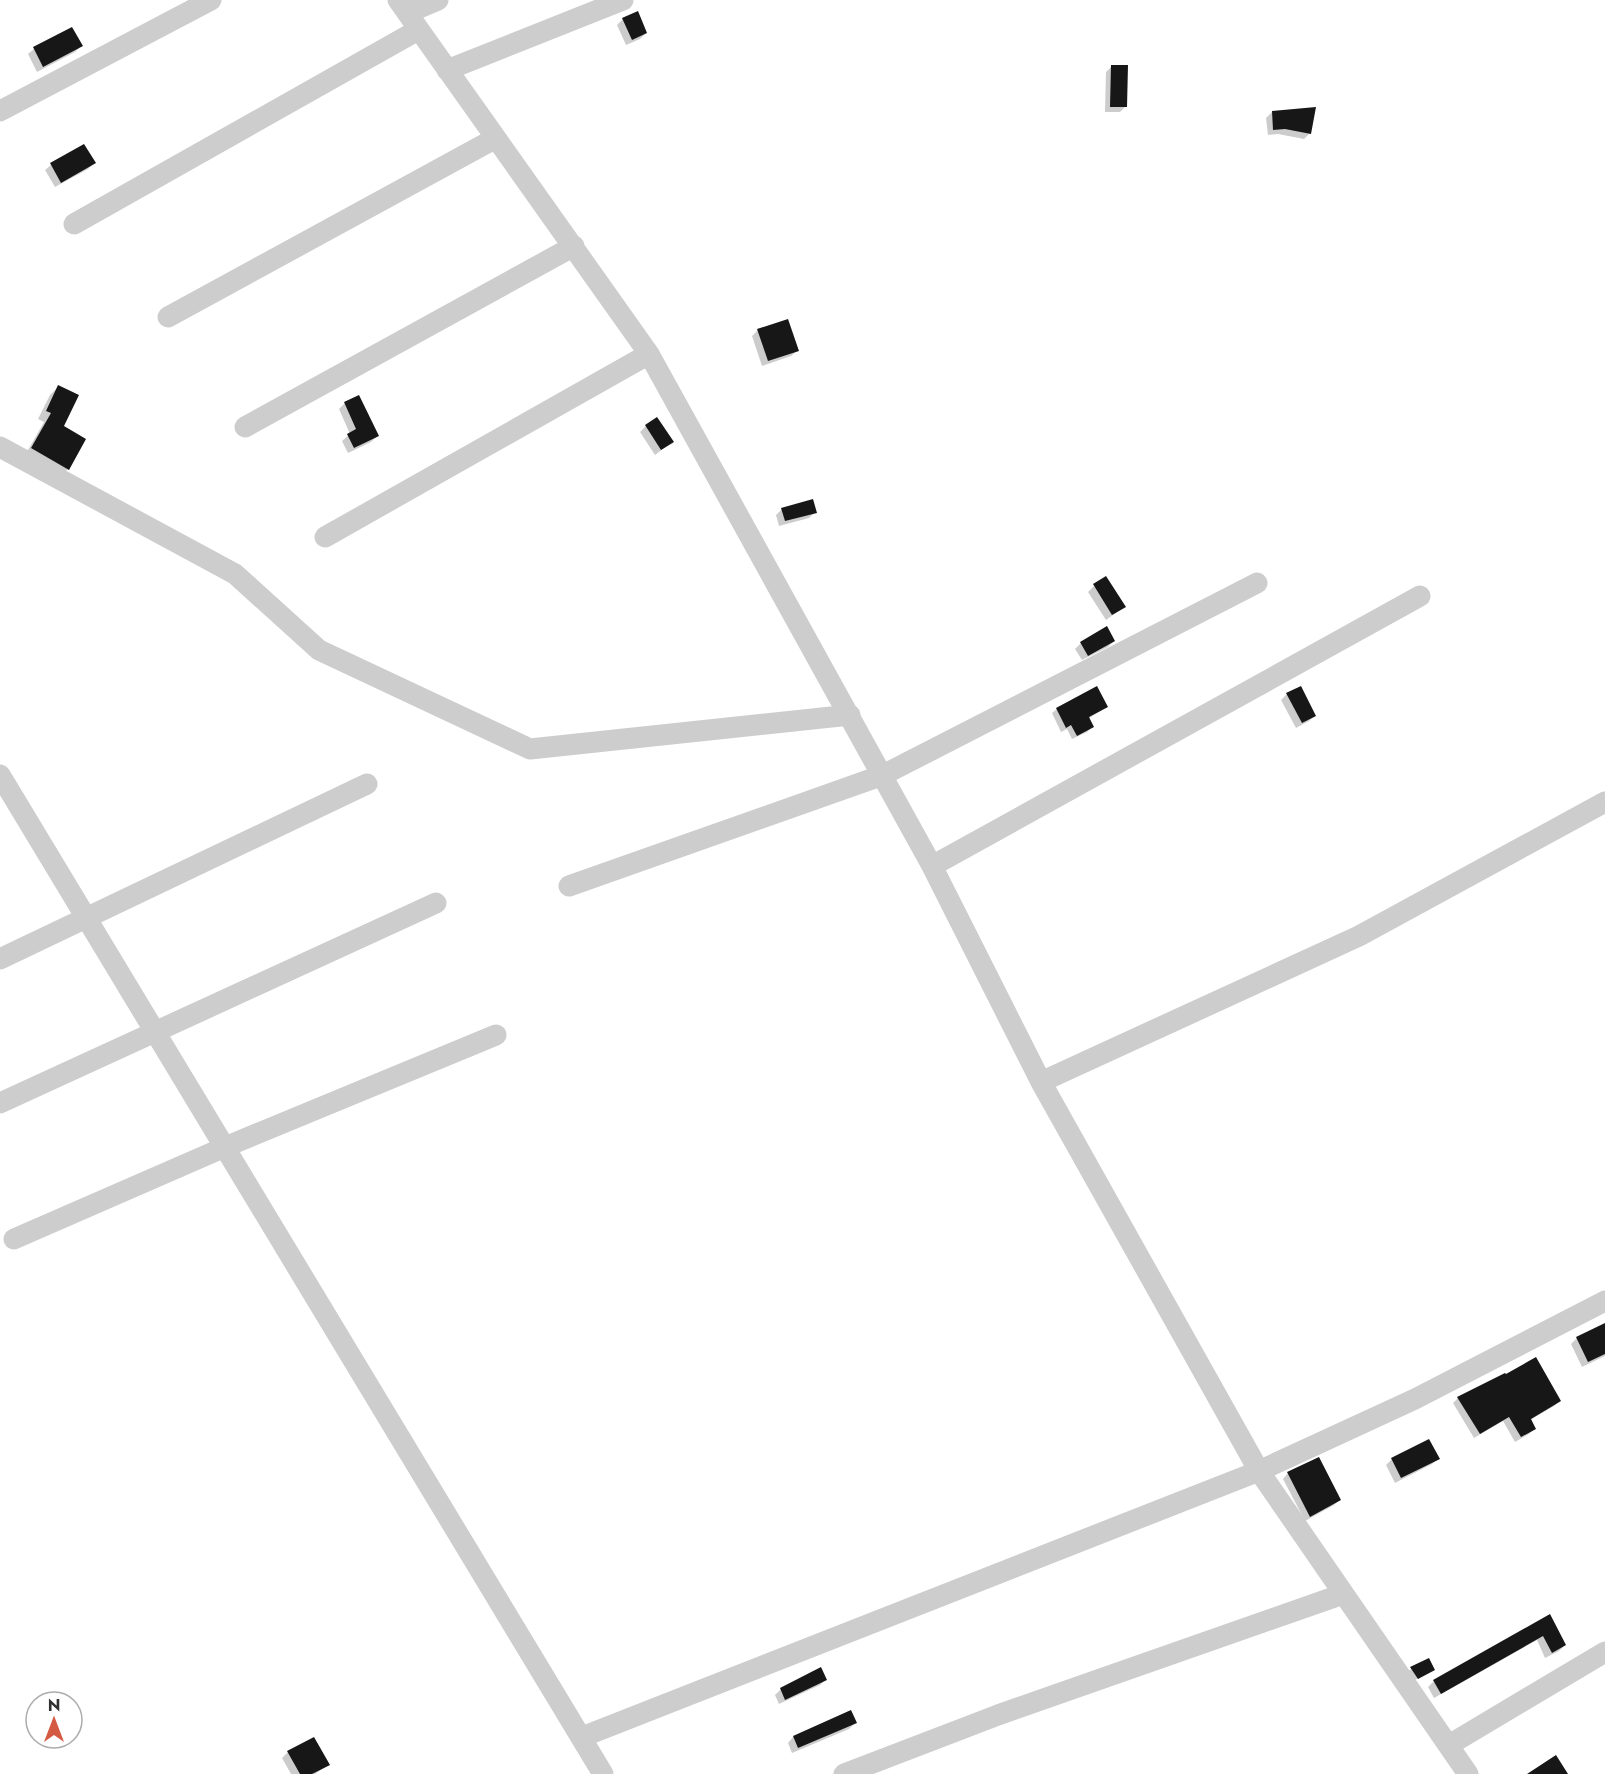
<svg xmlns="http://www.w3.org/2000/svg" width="1605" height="1774" font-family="Jost,sans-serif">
<rect width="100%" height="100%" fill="#fff"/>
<path fill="#0003" d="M623 19 646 33 640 39 626 45 617 25Z
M72 29 81 46 75 52 37 72 28 54 34 49Z
M1112 66 1126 106 1120 112H1105L1106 72Z
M1272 112 1310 133 1304 139 1278 134 1268 135 1266 118Z
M84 146 94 163 88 169 55 187 45 170 51 165Z
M758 330 797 351 791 356 762 366 752 336Z
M58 387 68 469 59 477 24 457 44 422 38 419 50 395Z
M359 397 377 436 371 442 348 453 342 441 350 434 339 409 344 404Z
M646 426 672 442 655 455 640 432Z
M782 509 815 512 809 518 779 526 776 515Z
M1094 586 1124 607 1106 620 1088 592Z
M1114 641 1108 647 1082 660 1075 649 1081 643Z
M1287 694 1315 715 1309 721 1296 728 1281 700Z
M1106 707 1088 719 1092 727 1087 732 1072 739 1067 729 1061 732 1052 713 1057 709Z
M1605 1325V1356L1582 1367 1571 1344 1577 1338Z
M1458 1398 1560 1401 1554 1406 1530 1420 1534 1429 1529 1434 1515 1442 1503 1421 1474 1438 1453 1403Z
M1429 1441 1438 1459 1432 1464 1395 1483 1386 1465 1392 1459Z
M1318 1459 1339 1500 1334 1505 1305 1521 1283 1479 1288 1473Z
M1550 1616 1565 1645 1559 1651 1545 1658 1537 1640 1434 1698 1428 1687 1434 1681Z
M1428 1660 1433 1670 1415 1680 1408 1671Z
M826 1679 820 1685 779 1704 775 1695 781 1689Z
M855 1723 849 1729 792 1753 788 1743 793 1737Z
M288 1752 328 1765 315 1774H291L282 1758Z"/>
<path fill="#171717" d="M638 11 647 33 632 40 622 18Z
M72 27 83 46 43 67 33 47Z
M1111 65H1128L1127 107H1110Z
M1316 107 1311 134 1285 129 1273 130 1272 111Z
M84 144 96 163 61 183 50 163Z
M788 319 799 351 768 361 757 329Z
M58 385 79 395 64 426 86 439 69 470 31 448 51 413 46 411Z
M359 395 379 436 354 448 347 434 356 429 344 402Z
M657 417 674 442 661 450 645 425Z
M813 499 817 513 785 521 781 508Z
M1106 576 1126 607 1112 615 1093 584Z
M1107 626 1115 641 1088 656 1080 642Z
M1097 686 1108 707 1089 717 1094 727 1077 736 1071 725 1066 728 1056 708Z
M1301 686 1316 716 1302 723 1286 693Z
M1605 1323V1354L1588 1362 1576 1337Z
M1536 1357 1561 1401 1531 1419 1536 1429 1521 1437 1509 1417 1480 1434 1457 1397 1505 1373 1506 1374Z
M1429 1439 1440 1459 1401 1478 1391 1458Z
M1319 1457 1341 1500 1310 1517 1287 1472Z
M1550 1614 1566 1645 1552 1653 1543 1636 1441 1694 1433 1680Z
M1429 1658 1435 1670 1418 1679 1410 1667Z
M821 1667 827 1680 785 1700 780 1688Z
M851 1710 857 1723 798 1748 793 1736Z
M314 1737 330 1765 312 1774H300L287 1751Z
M1556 1755 1568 1774H1527Z"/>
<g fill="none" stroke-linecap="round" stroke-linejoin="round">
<path stroke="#cdcdcd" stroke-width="21" d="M398 0 649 354 932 866 1041 1082 1259 1471 1468 1774
M407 13 438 0
M447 70 623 0
M0 111 211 0
M74 224 418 30
M168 317 496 138
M245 427 574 246
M0 447 235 574 319 650 530 749 850 715
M325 537 649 354
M0 775 603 1774
M932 866 1420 596
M569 886 883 775 1257 583
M0 959 367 784
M1041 1082 1359 936 1605 802
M0 1103 436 903
M14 1239 225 1147 496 1035
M582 1737 1259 1471 1415 1399 1605 1301
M1449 1745 1605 1652
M844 1774 998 1715 1343 1594"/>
</g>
<g transform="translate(54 1720)"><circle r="28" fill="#ffffff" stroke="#acacac" stroke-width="1.5"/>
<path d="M0-4.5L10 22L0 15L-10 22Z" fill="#d55a44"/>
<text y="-9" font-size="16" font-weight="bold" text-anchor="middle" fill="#303030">N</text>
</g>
</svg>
